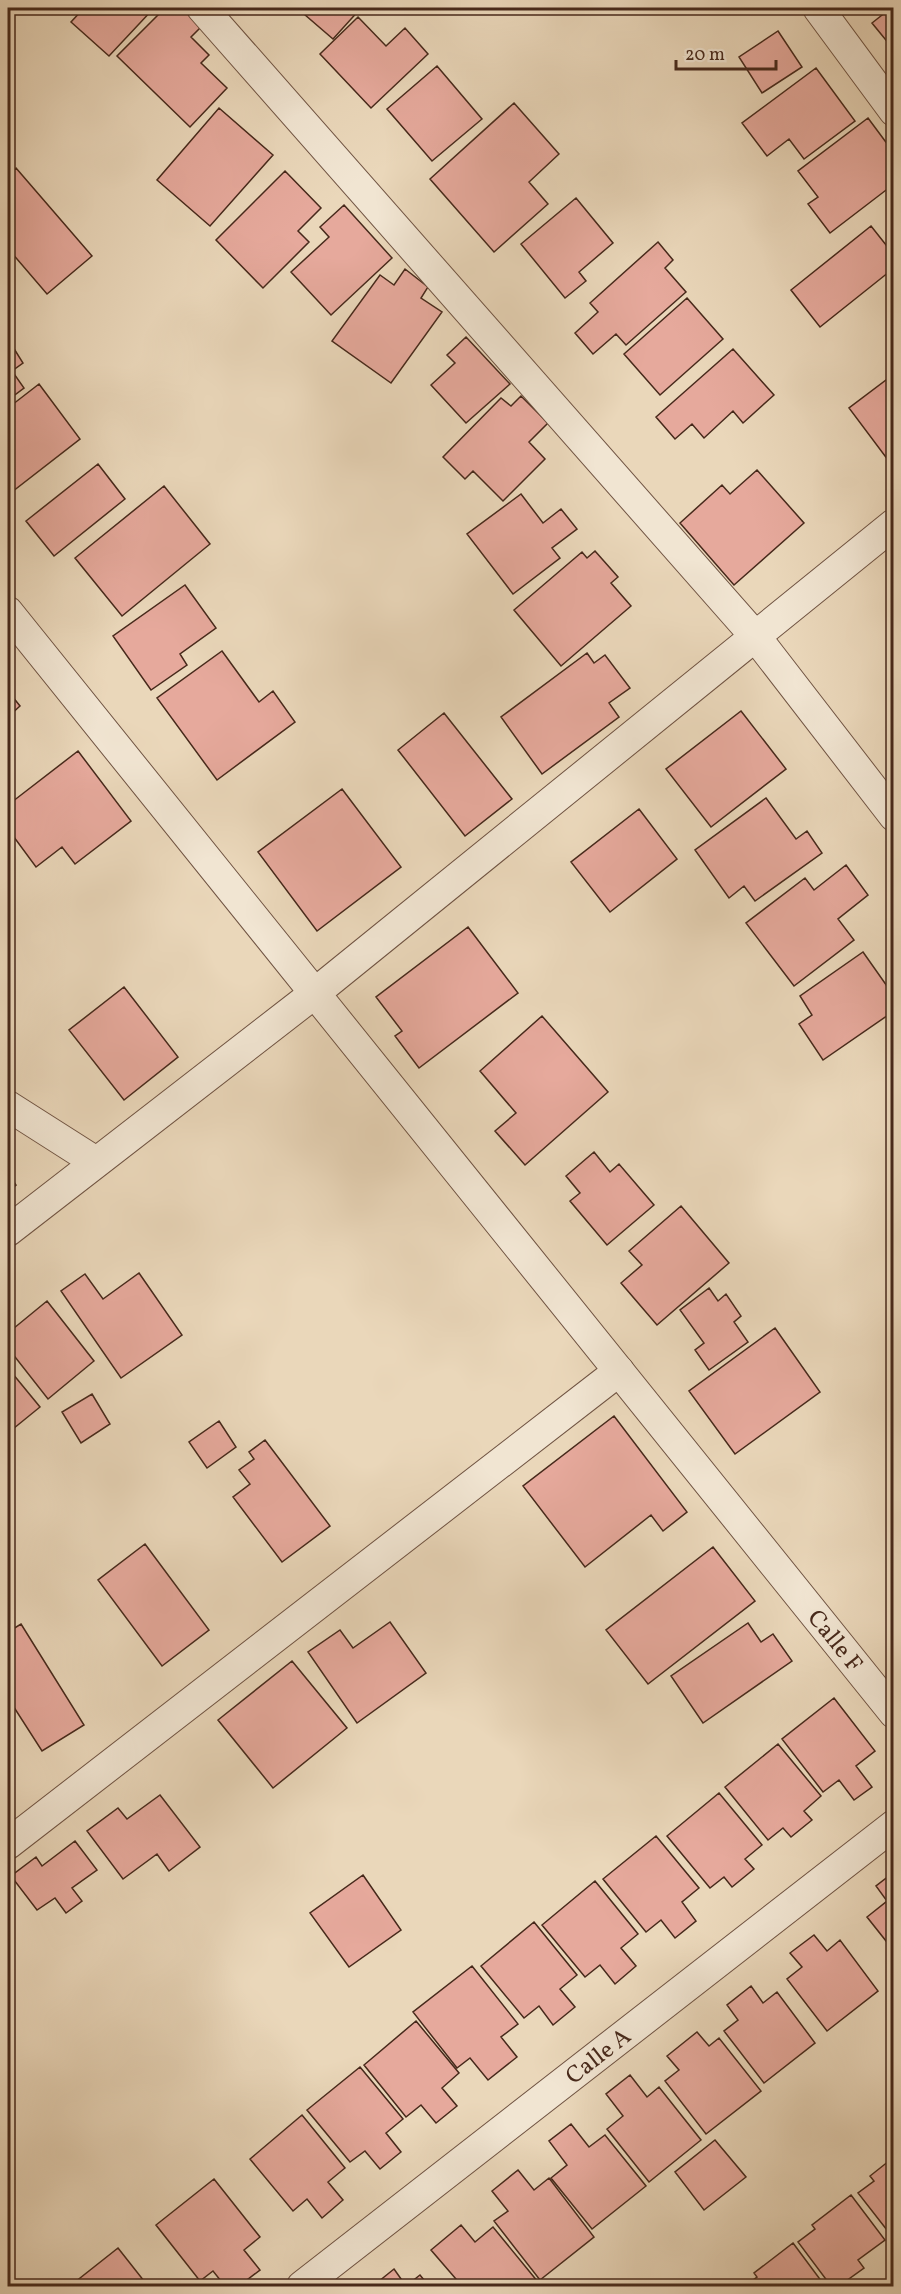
<svg xmlns="http://www.w3.org/2000/svg" width="901" height="2294" font-family="Vollkorn,serif">
<rect width="100%" height="100%" fill="#ead7ba"/>
<filter id="stains"><feTurbulence type="fractalNoise" baseFrequency=".00333" numOctaves="4"/><feColorMatrix values="0 0 0 0 .2 0 0 0 0 .09 0 0 0 0 .02 0 0 0 .5 -.17"/></filter>
<radialGradient id="worn" r=".72"><stop offset=".6" stop-color="#630" stop-opacity="0"/><stop offset="1" stop-color="#630" stop-opacity=".3"/></radialGradient>
<path fill="#e6a99c" stroke="#47291b" stroke-width="1.5" d="M84 8H154L109 56 71 22Z
M165 8H183L202 26 191 37 209 55 201 63 227 88 190 127 117 56Z
M297 8H361L333 39Z
M891 8H894V50L872 23Z
M358 17 386 46 405 28 428 54 371 108 320 54Z
M778 31 802 67 762 93 739 57Z
M437 66 482 119 432 161 387 109Z
M816 68 855 121 804 159 789 139 767 156 742 123Z
M514 103 559 154 529 182 548 204 494 252 430 179Z
M219 108 273 155 210 226 157 180Z
M868 118 894 153V184L830 233 808 204 818 197 798 171Z
M16 168 92 256 47 294 11 252 8 255V176Z
M285 171 321 208 298 231 309 242 263 288 216 240Z
M576 198 613 243 579 272 586 281 565 298 521 244Z
M344 205 392 258 331 315 291 272 329 237 320 227Z
M871 226 894 255V268L820 327 791 290Z
M658 242 673 260 665 268 686 292 626 345 616 334 593 354 575 333 598 312 590 303Z
M405 269 428 287 421 298 442 312 391 383 332 341 380 275 394 285Z
M687 298 723 339 660 395 624 354Z
M466 337 510 384 466 423 431 385 455 363 447 355Z
M8 339 23 363 12 371 24 388 8 400Z
M733 349 774 395 743 423 733 411 704 438 692 424 675 439 656 417Z
M894 374V468L849 408Z
M39 384 80 439 8 495V408Z
M521 396 548 423 529 442 545 459 503 501 473 471 465 479 443 457 501 398 511 406Z
M98 464 125 499 54 556 26 521Z
M757 470 804 523 734 585 680 523 722 485 730 494Z
M164 486 210 544 122 616 75 558Z
M521 494 543 523 561 509 577 529 552 548 560 558 513 594 467 534Z
M595 551 618 577 611 583 631 606 561 666 514 610 582 552 587 558Z
M185 585 216 628 180 654 187 665 151 690 113 636Z
M222 651 259 702 273 691 295 722 217 780 157 698Z
M587 653 594 663 605 655 630 688 609 703 619 717 542 774 501 717Z
M8 691 20 706 8 717Z
M741 711 786 769 711 827 666 769Z
M444 713 512 799 465 836 398 750Z
M78 751 131 821 75 864 62 847 36 867 8 829V805Z
M342 789 401 867 317 931 258 852Z
M766 798 796 839 807 831 822 853 755 901 744 886 729 898 695 850Z
M639 809 677 859 610 912 571 862Z
M846 865 868 895 838 919 854 940 794 986 746 923 805 878 814 890Z
M468 927 518 993 419 1068 395 1036 402 1031 376 997Z
M863 952 894 996V1011L823 1060 799 1024 812 1015 800 996Z
M124 987 178 1057 124 1100 69 1030Z
M542 1016 608 1092 525 1165 495 1131 516 1113 480 1071Z
M594 1152 610 1172 619 1164 654 1205 607 1245 570 1201 580 1193 566 1176Z
M8 1173 16 1185 8 1192Z
M681 1206 729 1263 657 1325 621 1283 642 1265 629 1251Z
M139 1273 182 1335 121 1378 61 1291 85 1274 103 1299Z
M709 1288 718 1301 726 1294 741 1316 734 1322 748 1342 709 1370 695 1350 704 1343 680 1310Z
M47 1301 94 1361 48 1399 8 1348V1333Z
M775 1328 820 1392 735 1454 689 1391Z
M8 1368 40 1407 8 1433Z
M92 1394 110 1424 81 1443 62 1412Z
M614 1416 687 1512 663 1531 651 1515 585 1567 523 1486Z
M219 1421 236 1447 207 1468 189 1442Z
M265 1440 330 1526 282 1562 233 1497 250 1484 239 1470 254 1459 249 1452Z
M145 1544 209 1630 162 1666 98 1580Z
M713 1547 755 1601 648 1684 606 1630Z
M390 1622 426 1673 357 1723 308 1652 340 1630 353 1648Z
M748 1623 761 1642 773 1634 792 1661 703 1723 671 1676Z
M21 1624 84 1725 42 1751 8 1698V1632Z
M292 1661 347 1728 273 1788 218 1720Z
M834 1698 875 1751 856 1766 872 1787 854 1800 839 1780 823 1792 782 1739Z
M778 1744 821 1796 804 1811 812 1820 791 1837 783 1828 768 1840 725 1787Z
M719 1793 762 1845 745 1859 754 1869 732 1887 724 1877 710 1888 667 1836Z
M160 1795 200 1847 169 1871 157 1854 123 1879 87 1831 118 1808 127 1819Z
M656 1836 699 1888 682 1902 696 1921 675 1938 661 1920 646 1932 603 1879Z
M75 1841 97 1870 72 1888 82 1901 66 1913 55 1898 37 1910 11 1876 36 1857 42 1866Z
M894 1872V1951L867 1917 887 1901 876 1886Z
M363 1875 401 1930 349 1967 310 1913Z
M595 1881 638 1934 621 1948 636 1966 615 1984 600 1965 585 1977 542 1925Z
M534 1922 577 1975 560 1989 575 2007 553 2025 539 2006 524 2018 481 1966Z
M814 1935 827 1951 840 1940 878 1991 827 2031 787 1979 802 1967 790 1953Z
M472 1966 518 2024 501 2037 517 2057 488 2080 470 2058 457 2068 413 2012Z
M751 1986 763 2003 777 1992 815 2043 764 2083 724 2031 738 2020 727 2005Z
M416 2021 459 2073 442 2088 457 2106 436 2123 421 2105 406 2117 364 2065Z
M697 2032 709 2046 719 2038 761 2091 706 2134 665 2081 679 2070 667 2056Z
M360 2067 403 2119 386 2133 401 2152 380 2169 365 2151 350 2162 307 2110Z
M630 2075 647 2097 659 2087 701 2140 649 2182 607 2129 623 2116 606 2094Z
M302 2115 345 2168 328 2182 343 2200 322 2218 307 2199 293 2211 250 2159Z
M571 2124 589 2147 605 2135 646 2186 592 2229 551 2178 567 2165 549 2141Z
M715 2140 746 2177 704 2210 675 2172Z
M894 2157V2239L858 2193 874 2181 870 2176Z
M518 2170 534 2190 549 2178 594 2237 540 2280 494 2221 508 2211 492 2191Z
M214 2179 260 2237 244 2250 260 2270 239 2286H225L213 2271 200 2281 156 2225Z
M851 2195 885 2240 858 2260 864 2268 839 2286H831L798 2242 815 2229 812 2225Z
M461 2225 475 2242 493 2227 538 2282 533 2286H462L431 2250Z
M793 2243 825 2286H745L757 2277 754 2273Z
M118 2248 148 2286H70Z
M394 2269 406 2286 420 2275 429 2286H373Z"/>
<g fill="none" stroke-linecap="round" stroke-linejoin="round">
<g stroke="#705443" stroke-width="32">
<g id="street">
<path d="M202 8 755 636 894 816"/>
<path d="M818 8 894 111"/>
<path id="s1" d="M8 612 894 1713"/>
<path d="M8 1106 96 1162"/>
<path d="M8 1231 315 993 894 524"/>
<path d="M8 1844 619 1371"/>
<path id="s2" d="M302 2286 894 1825"/>
</g>
</g>
<use href="#street" stroke="#f1e5d2" stroke-width="30"/>
</g>
<g text-anchor="middle" stroke-width="5" stroke-linejoin="round" paint-order="stroke">
<g font-size="24" fill="#47291b" stroke="#f1e5d2">
<text dy="8" stroke="none"><textPath href="#s1" startOffset="1320">Calle F</textPath></text>
<text dy="8" stroke="none"><textPath href="#s2" startOffset="375">Calle A</textPath></text>
</g>
</g>
<rect width="901" height="2294" fill="none" stroke="#ead7ba" stroke-width="30"/>
<rect x="9" y="9" width="883" height="2276" fill="none" stroke="#47291b" stroke-width="3"/>
<rect x="15" y="15" width="871" height="2264" fill="none" stroke="#47291b" stroke-width="1.5"/>
<path d="M676 60v9h100v-9" fill="none" stroke="#47291b" stroke-width="3"/>
<text x="685" y="60" font-size="18" fill="#47291b" stroke="#f1e5d2" stroke-width="4.5" paint-order="stroke">20 m</text>
<rect width="100%" height="100%" filter="url(#stains)"/>
<rect width="100%" height="100%" fill="url(#worn)"/>
</svg>
